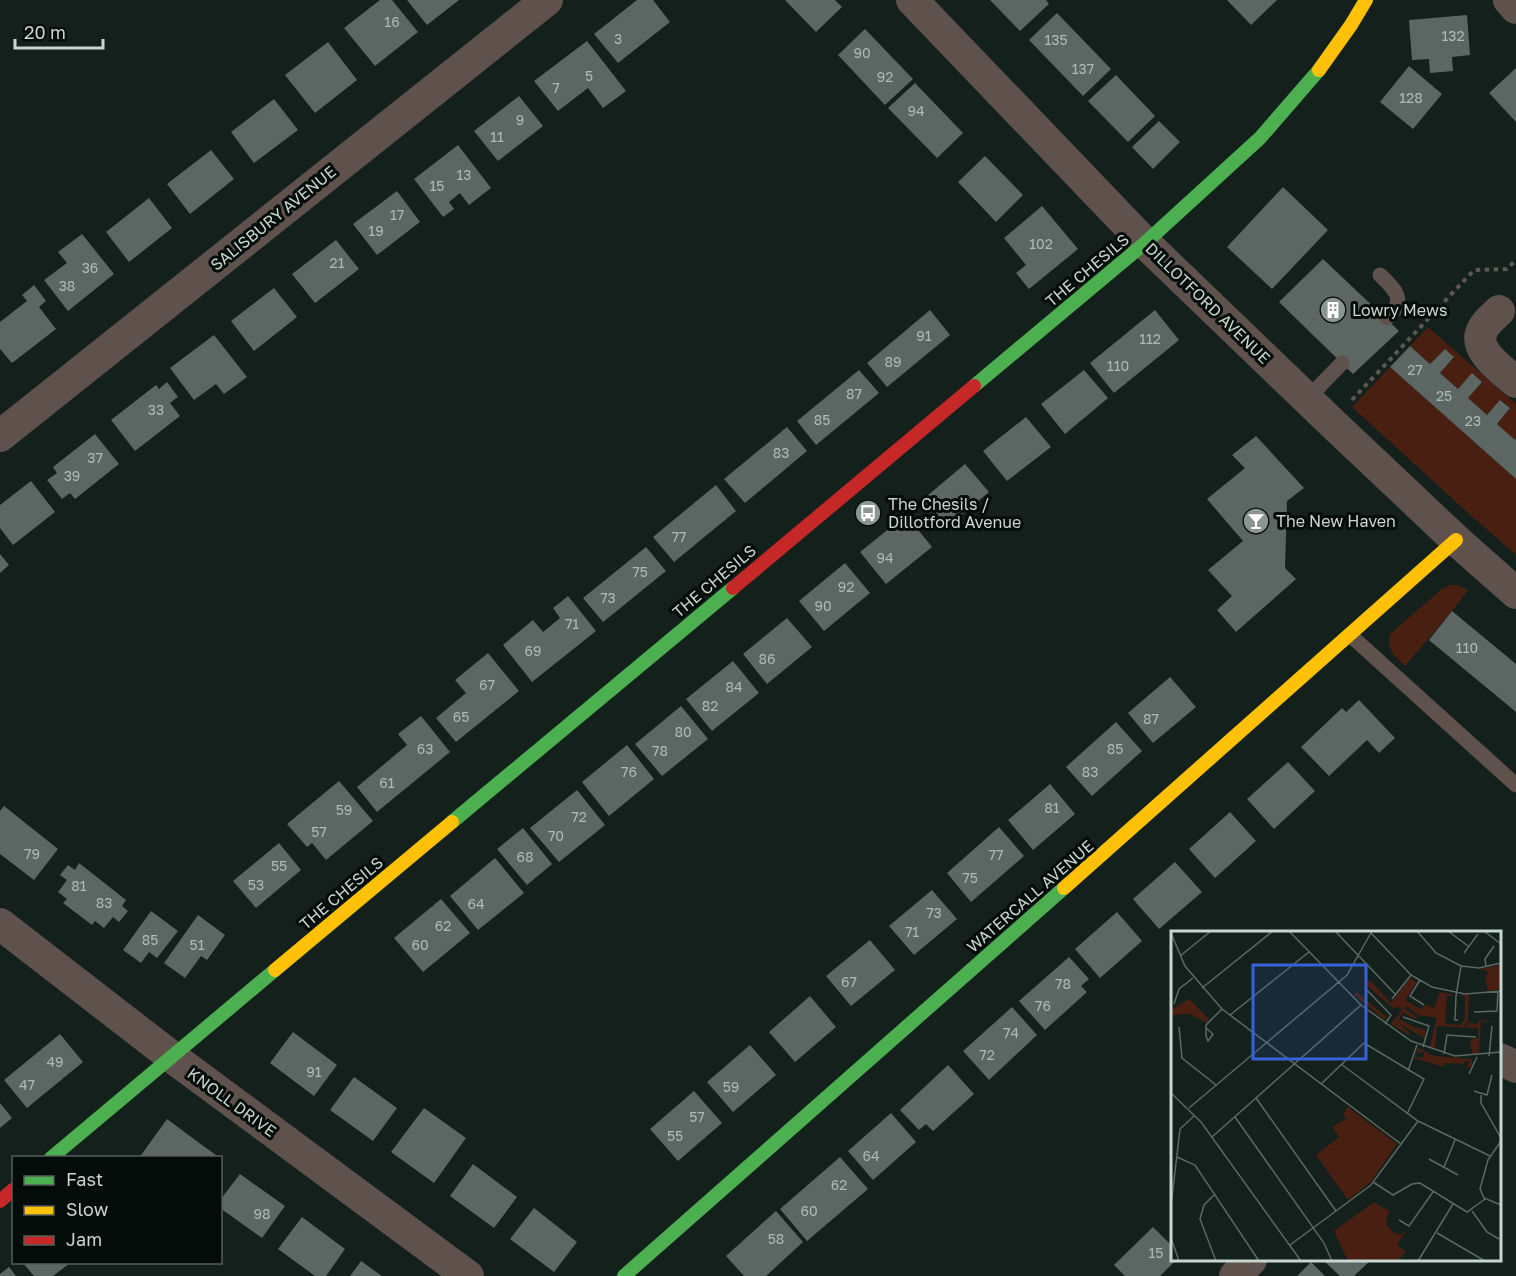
<svg xmlns="http://www.w3.org/2000/svg" width="1516" height="1276" font-family="'Golos Text',sans-serif">
<rect width="100%" height="100%" fill="#13201c"/>
<path fill="#491f11" d="M1428 327 1516 404V438L1515 440 1497 424 1510 408 1501 400 1487 415 1468 398 1482 382 1472 374 1458 389 1440 373 1454 358 1445 349 1430 364 1410 346Z
M1390 367 1516 479V555L1467 512 1352 407Z
M1451 585H1457L1468 590 1452 611 1405 666C1394 655 1387 652 1390 634L1443 588Z"/>
<path fill="#5c6763" d="M380 0H392L418 32 375 66 344 28Z
M407 0H459L427 25Z
M637 0H653L670 22 618 63 594 34Z
M785 0H835L842 7 816 32Z
M990 0H1046L1049 4 1020 31Z
M1227 0H1277L1251 25Z
M1057 13 1111 69 1083 96 1029 40Z
M1467 15 1470 55 1452 57 1453 71 1430 73 1429 59 1412 60 1409 20Z
M865 29 913 79 885 105 838 55Z
M587 41 626 91 603 108 588 88 558 111 534 81Z
M328 42 357 80 315 113 285 75Z
M1409 66 1442 94 1413 129 1380 102Z
M1516 68V122L1489 93Z
M1116 75 1155 116 1128 142 1088 101Z
M915 83 963 133 937 158 888 108Z
M519 96 543 126 498 161 474 131Z
M274 99 298 130 254 163 231 132Z
M1159 121 1180 142 1153 169 1132 147Z
M458 145 491 188 469 205 460 193 449 202 454 209 443 217 414 179Z
M211 150 234 179 190 214 167 184Z
M985 156 1023 195 996 222 958 182Z
M1283 187 1328 230 1272 289 1227 247Z
M397 191 420 222 377 255 353 224Z
M149 198 172 228 129 262 106 232Z
M1042 206 1078 249 1029 289 1016 273 1026 265 1004 238Z
M82 234 114 274 68 311 44 280 67 263 58 252Z
M336 240 359 269 315 303 292 274Z
M1323 259 1399 331 1353 374 1279 302Z
M34 285 46 301 39 307 56 329 12 363 0 349V322L27 301 22 295Z
M274 288 297 317 254 351 231 321Z
M930 310 950 335 887 387 867 363Z
M1155 310 1179 340 1114 393 1090 363Z
M214 335 247 377 224 394 216 384 194 400 170 368Z
M1410 346 1430 364 1445 349 1454 357 1440 373 1458 389 1472 373 1482 382 1468 398 1487 415 1500 400 1510 408 1497 424 1515 440 1516 438V479L1390 367Z
M859 370 879 393 816 445 797 421Z
M1084 370 1108 398 1065 434 1041 404Z
M167 382 178 397 170 403 180 416 135 451 111 420 156 385 159 389Z
M1026 417 1051 447 1007 481 983 451Z
M787 427 807 451 745 503 724 479Z
M95 434 119 464 75 499 70 493 62 499 47 480 57 473 53 467Z
M1256 436 1304 488 1287 501 1285 568 1296 579 1236 632 1217 610 1232 596 1208 570 1243 541 1207 499 1245 468 1232 455Z
M965 464 989 492 945 529 921 501Z
M31 481 55 512 13 545 0 528V505Z
M716 485 736 511 674 562 653 537Z
M906 515 932 547 886 584 860 552Z
M646 547 666 571 603 622 583 598Z
M0 554 9 565 0 573Z
M845 563 870 593 824 631 799 601Z
M568 596 596 631 532 682 503 645 533 620 543 632 560 618 553 608Z
M1452 611 1516 664V712L1429 640Z
M787 618 812 647 767 684 743 654Z
M488 653 519 691 456 742 436 718 466 693 455 680Z
M733 661 759 693 712 731 686 699Z
M1170 677 1196 707 1153 743 1128 713Z
M1359 700 1395 738 1379 753 1367 740 1329 776 1301 747 1342 708 1346 712Z
M681 706 708 739 662 776 635 744Z
M421 716 450 752 377 812 357 787 407 745 398 734Z
M1116 722 1142 751 1092 796 1066 767Z
M627 745 654 779 609 816 582 782Z
M1288 762 1315 791 1274 829 1247 799Z
M339 781 373 821 326 860 312 843 307 847 287 824Z
M1050 784 1075 814 1033 850 1008 820Z
M577 790 605 825 559 862 530 828Z
M4 806 58 849 34 880 0 854V811Z
M1230 812 1256 841 1215 878 1189 849Z
M999 827 1024 856 971 902 947 873Z
M523 828 552 864 527 885 497 849Z
M279 843 301 870 256 908 233 881Z
M495 858 524 893 478 930 450 896Z
M1175 862 1202 892 1159 929 1133 899Z
M79 863 126 900 122 906 128 911 119 922 113 917 104 928 95 921 92 925 63 903 67 899 58 892 67 880 60 875 68 865 75 870Z
M932 890 957 919 914 955 889 926Z
M441 899 470 933 423 972 394 938Z
M151 911 178 931 157 958 149 952 141 963 123 950Z
M1117 912 1142 941 1100 978 1075 949Z
M198 915 225 935 207 960 201 956 185 978 164 963Z
M870 940 895 970 851 1006 826 976Z
M1069 957 1089 979 1081 986 1087 992 1045 1030 1019 1001Z
M810 996 836 1027 795 1062 769 1032Z
M1012 1007 1037 1035 989 1080 963 1051Z
M293 1032 337 1065 314 1096 270 1063Z
M60 1034 83 1062 27 1108 4 1080Z
M750 1045 776 1075 733 1112 707 1082Z
M948 1065 974 1094 933 1131 926 1124 919 1130 900 1110Z
M354 1077 397 1108 373 1141 330 1110Z
M694 1091 722 1123 678 1161 650 1129Z
M0 1103 12 1118 0 1128Z
M424 1108 466 1138 434 1183 391 1152Z
M891 1113 916 1142 873 1180 848 1151Z
M167 1119 202 1145 220 1158H139Z
M840 1157 868 1189 807 1241 780 1209Z
M473 1164 517 1197 494 1228 450 1196Z
M240 1174 285 1206 262 1238 220 1208V1200Z
M534 1208 577 1242 554 1272 510 1239Z
M776 1211 803 1242 766 1276H744L726 1256Z
M302 1217 345 1249 326 1276H315L278 1249Z
M1153 1227 1172 1246V1260H1176L1160 1276H1125L1114 1265Z
M1323 1260H1371L1354 1276H1340Z
M361 1261 382 1276H350Z
M1311 1262 1325 1276H1297Z
M23 1263H70L53 1276H34Z
M9 1267 16 1276H0V1274Z"/>
<g fill="none" stroke-linecap="round" stroke-linejoin="round">
<path stroke="#5c5752" stroke-width="4" stroke-dasharray="4.5 4.5" stroke-linecap="butt" d="M1352 400 1474 270 1507 269 1516 260"/>
<path stroke="#5f514c" stroke-width="15" d="M1380 275C1396 290 1407 301 1387 318
M1307 399 1342 363
M1350 635 1516 785"/>
<path stroke="#5f514c" stroke-width="32" d="M912 0 1145 243 1331 422 1456 540 1516 593
M1509 0 1516 8
M1499 311C1494 316 1486 322 1483 329 1471 349 1503 371 1516 382
M0 436 547 0
M0 924 172 1057 468 1276
M1500 1059 1516 1067
M1235 1276 1251 1260"/>
<path stroke="#4caf50" stroke-width="14" d="M974 386 1145 243 1260 138 1319 70
M452 822 733 588
M51 1158 275 970
M624 1276 1064 888"/>
<path stroke="#ffc107" stroke-width="14" d="M1319 70 1351 25 1366 0
M1064 888 1456 540
M275 970 452 822"/>
<path stroke="#c62828" stroke-width="14" d="M733 588 974 386
M0 1201 14 1189"/>
</g>
<defs>
<g id="building-disc" transform="scale(1.35)"><circle r="9.5" fill="#899691" stroke="#040c09"/><path d="M-4-6H4V6H1V3H-1V6H-4ZM-2.5-4.3h1.7v1.8h-1.7ZM.8-4.3h1.7v1.8H.8ZM-2.5-1h1.7V.8h-1.7ZM.8-1h1.7V.8H.8Z" fill="#fff"/></g>
<g id="bus-disc" transform="scale(1.35)"><circle r="9.5" fill="#899691" stroke="#040c09"/><path d="M-5-6H5V4H4V6H2V4H-2V6H-4V4H-5ZM-3.5-4V0h7V-4ZM-3.5 1.2v1.5H-2V1.2ZM2 1.2v1.5H3.5V1.2Z" fill="#fff"/></g>
<g id="bar-disc" transform="scale(1.35)"><circle r="9.5" fill="#899691" stroke="#040c09"/><path d="M-6-5H6L.8 .8V4.5H3.5V6h-7V4.5H-.8V.8Z" fill="#fff"/></g>
</defs>
<g fill-rule="evenodd">
<use href="#building-disc" x="1333" y="310"/>
<use href="#bus-disc" x="868" y="513"/>
<use href="#bar-disc" x="1256" y="521"/>
</g>
<g text-anchor="middle" stroke-width="6" stroke-linejoin="round" paint-order="stroke">
<g font-size="14" fill="#adbab5">
<text x="392" y="27">16</text>
<text x="1453" y="41">132</text>
<text x="618" y="44">3</text>
<text x="1056" y="45">135</text>
<text x="862" y="58">90</text>
<text x="1083" y="74">137</text>
<text x="589" y="81">5</text>
<text x="885" y="82">92</text>
<text x="556" y="93">7</text>
<text x="1411" y="103">128</text>
<text x="916" y="116">94</text>
<text x="520" y="125">9</text>
<text x="497" y="142">11</text>
<text x="464" y="180">13</text>
<text x="437" y="191">15</text>
<text x="397" y="220">17</text>
<text x="376" y="236">19</text>
<text x="1041" y="249">102</text>
<text x="337" y="268">21</text>
<text x="90" y="273">36</text>
<text x="67" y="291">38</text>
<text x="924" y="341">91</text>
<text x="1150" y="344">112</text>
<text x="893" y="367">89</text>
<text x="1118" y="371">110</text>
<text x="1415" y="375">27</text>
<text x="854" y="399">87</text>
<text x="1444" y="401">25</text>
<text x="156" y="415">33</text>
<text x="822" y="425">85</text>
<text x="1473" y="426">23</text>
<text x="781" y="458">83</text>
<text x="95" y="463">37</text>
<text x="72" y="481">39</text>
<text x="679" y="542">77</text>
<text x="885" y="563">94</text>
<text x="640" y="577">75</text>
<text x="846" y="592">92</text>
<text x="608" y="603">73</text>
<text x="823" y="611">90</text>
<text x="572" y="629">71</text>
<text x="1467" y="653">110</text>
<text x="533" y="656">69</text>
<text x="767" y="664">86</text>
<text x="487" y="690">67</text>
<text x="734" y="692">84</text>
<text x="710" y="711">82</text>
<text x="461" y="722">65</text>
<text x="1151" y="724">87</text>
<text x="683" y="737">80</text>
<text x="425" y="754">63</text>
<text x="1115" y="754">85</text>
<text x="660" y="756">78</text>
<text x="629" y="777">76</text>
<text x="1090" y="777">83</text>
<text x="387" y="788">61</text>
<text x="1052" y="813">81</text>
<text x="344" y="815">59</text>
<text x="579" y="822">72</text>
<text x="319" y="837">57</text>
<text x="556" y="841">70</text>
<text x="32" y="859">79</text>
<text x="996" y="860">77</text>
<text x="525" y="862">68</text>
<text x="279" y="871">55</text>
<text x="970" y="883">75</text>
<text x="256" y="890">53</text>
<text x="79" y="891">81</text>
<text x="104" y="908">83</text>
<text x="476" y="909">64</text>
<text x="934" y="918">73</text>
<text x="443" y="931">62</text>
<text x="912" y="937">71</text>
<text x="150" y="945">85</text>
<text x="197" y="950">51</text>
<text x="420" y="950">60</text>
<text x="849" y="987">67</text>
<text x="1063" y="989">78</text>
<text x="1043" y="1011">76</text>
<text x="1011" y="1038">74</text>
<text x="987" y="1060">72</text>
<text x="55" y="1067">49</text>
<text x="314" y="1077">91</text>
<text x="27" y="1090">47</text>
<text x="731" y="1092">59</text>
<text x="697" y="1122">57</text>
<text x="675" y="1141">55</text>
<text x="871" y="1161">64</text>
<text x="839" y="1190">62</text>
<text x="809" y="1216">60</text>
<text x="262" y="1219">98</text>
<text x="776" y="1244">58</text>
<text x="1156" y="1258">15</text>
</g>
<g font-size="16" fill="#c8d6d0" stroke="#040c09">
<text transform="translate(273 218) rotate(-39)" y="6">SALISBURY AVENUE</text>
<text transform="translate(1087 270) rotate(-40)" y="6">THE CHESILS</text>
<text transform="translate(1208 303) rotate(44)" y="6">DILLOTFORD AVENUE</text>
<text transform="translate(714 581) rotate(-40)" y="6">THE CHESILS</text>
<text transform="translate(341 893) rotate(-40)" y="6">THE CHESILS</text>
<text transform="translate(1030 896) rotate(-41)" y="6">WATERCALL AVENUE</text>
<text transform="translate(232 1102) rotate(36)" y="6">KNOLL DRIVE</text>
</g>
<g font-size="16" fill="#c8d6d0" stroke="#040c09" text-anchor="start">
<text x="1352" y="316">Lowry Mews</text>
<text x="888" y="510">The Chesils /<tspan x="888" dy="18">Dillotford Avenue</tspan></text>
<text x="1276" y="527">The New Haven</text>
</g>
</g>
<g transform="translate(1171 931)">
<rect width="330" height="330" fill="#13201c"/>
<path d="M330 34V58L317 60 314 46 318 41 309 38ZM239 47 246 51 234 69 249 78 255 74 263 77 269 61 284 64 276 65 274 93 289 94 294 88V66L287 64H298L297 89 293 95H297L298 90 304 94 308 90 312 89 330 90H310L308 122 302 124 299 114 301 108 307 107V97L266 95 264 118 259 115 266 87 247 84 234 74V78L246 86 243 88 232 81 228 88 243 96 241 100 244 96 254 99 255 95 254 107 241 100 226 91 239 102 238 104 220 93 231 79 227 75 223 78 195 54 199 49 220 72ZM188 58 216 83 214 89 183 64 186 61 214 85 216 83ZM18 68 38 88 36 92 18 83 0 84V79ZM248 117 263 125 300 128 302 131 299 137 294 136 299 132 295 129 292 133 274 132 273 136 243 127 244 123 246 127 253 126V121L245 122ZM177 176 226 213 200 251 177 269 145 224 168 206 161 196 175 188 172 183ZM203 271 218 280 215 293 222 301 229 304 236 298 226 314 235 321 227 330H177L163 300Z" fill="#491f11"/>
<path fill="none" stroke="#5b6964" stroke-width="1.5" d="M118 0 190 74 240 110 284 125 330 121M164 0 224 63M246 0 265 22 290 35 308 37 330 32M277 0 297 15M313 0 330 13M0 2 14 35 51 78 230 213M200 2 240 44 261 56 294 63 330 60M293 22 307 3M9 25 40 0M315 36 314 28 323 15M249 49 239 65 253 74M31 57 102 0M194 57 220 84 214 93M221 68 240 44M3 73 8 58 22 47M303 81 326 80 327 60M59 84 138 21M232 86 258 95 252 116M287 89H284L285 65 290 35M8 96 11 127 45 154M35 97 42 103 37 110 35 105V95L36 93 51 78M273 123 276 104 305 106M318 125 321 95M170 133 247 190 319 225M237 140 246 114M298 143 306 126M150 153 193 112 253 148 236 183M303 160 316 164 321 144M0 162 30 191 130 330M310 164V172L330 207M85 167 165 280M18 177 176 44 201 0M64 186 153 312 161 330M41 206 190 74M330 210 317 229 309 258 313 267 330 274M6 226 24 234 88 330M258 228 287 244M273 236 284 209M202 251 222 264 241 253 249 252 296 281 314 268M43 264 33 274 29 288 45 330M0 275 9 198 24 184M301 280 316 301 328 308M228 289 238 295 262 261M266 302 314 330M0 307 8 330M119 314 200 254 247 190M247 330 282 273"/>
<path fill="#3762d7" fill-opacity="0.15" stroke="#3762d7" stroke-width="3" d="M82 34H195V128H82Z"/>
<rect width="330" height="330" fill="none" stroke="#c8d6d0" stroke-width="3"/>
</g>
<rect x="12" y="1156" width="210" height="108" fill="#040c09" stroke="#525d59" stroke-width="1.5"/>
<rect x="24" y="1176" width="30" height="9" fill="#4caf50" stroke="#525d59" stroke-width="1.5"/>
<text x="66" y="1186" font-size="18" fill="#c8d6d0">Fast</text>
<rect x="24" y="1206" width="30" height="9" fill="#ffc107" stroke="#525d59" stroke-width="1.5"/>
<text x="66" y="1216" font-size="18" fill="#c8d6d0">Slow</text>
<rect x="24" y="1236" width="30" height="9" fill="#c62828" stroke="#525d59" stroke-width="1.5"/>
<text x="66" y="1246" font-size="18" fill="#c8d6d0">Jam</text>
<path d="M15 39v9h88v-9" fill="none" stroke="#c8d6d0" stroke-width="3"/>
<text x="24" y="39" font-size="18" fill="#c8d6d0" stroke="#040c09" stroke-width="4.5" paint-order="stroke">20 m</text>
</svg>
